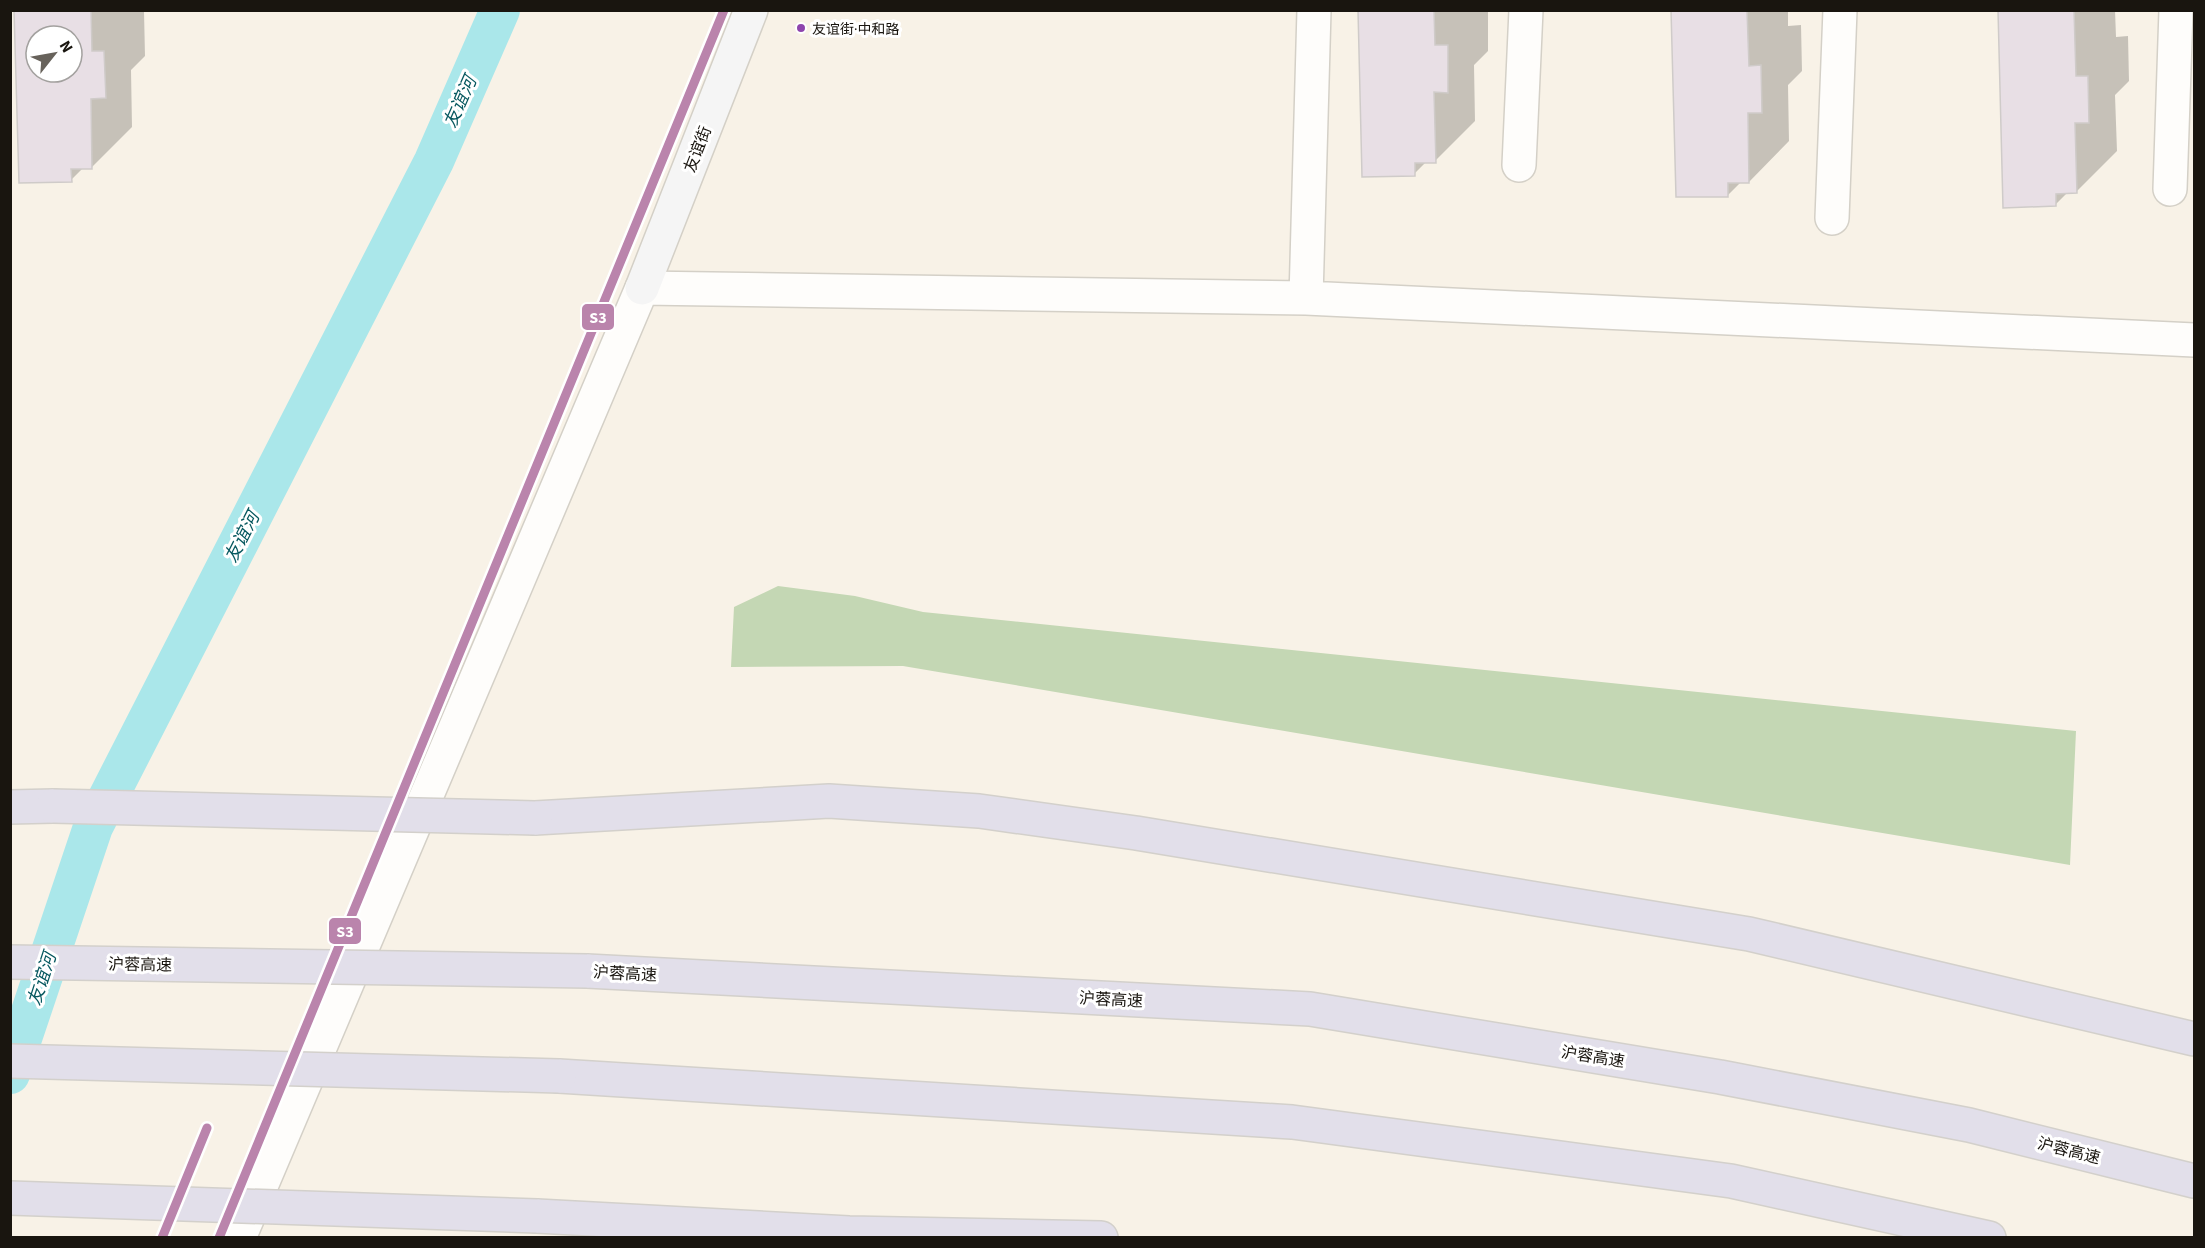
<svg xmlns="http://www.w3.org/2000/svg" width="2205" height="1248" font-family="'Source Sans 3','Noto Sans SC',sans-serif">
<rect width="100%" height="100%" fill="#f8f2e7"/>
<path fill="#c4d7b4" d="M778 586 855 596 923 612 2076 731 2070 865 903 666 731 667 734 607Z"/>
<path fill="#0003" fill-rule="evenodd" d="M17 10 144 11 145 56 131 70 132 127 92 167H84L71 180 20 181ZM36 36H72V72H36Z
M1360 10H1488V51L1474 65 1475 121 1435 161H1427L1414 174Z
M1673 10H1788V26L1801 25 1802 71 1788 85 1789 141 1749 182H1741L1728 195Z
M2000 10H2115L2116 37 2128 36 2129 81 2115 95 2117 151 2076 192H2068L2055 205Z"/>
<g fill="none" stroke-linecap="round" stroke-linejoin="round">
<path stroke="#aae7ea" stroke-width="40" d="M10 1074 93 827 434 161 500 10"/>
</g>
<path fill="#e8dfe5" stroke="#cfcbc9" stroke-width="1.5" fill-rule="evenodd" d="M14 10H91L92 51H104L106 98 91 99 92 169H71L72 182 19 183ZM36 36H72V72H36Z
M1358 10H1434L1435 45H1448V93L1434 92 1436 163H1415V176L1362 177Z
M1671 10H1747L1749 66 1761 65 1762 113H1748L1749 183H1728V197H1676Z
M1998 10H2074L2076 76H2088L2089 123H2075L2077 193 2056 194V206L2003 208Z"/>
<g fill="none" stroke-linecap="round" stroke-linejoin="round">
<g stroke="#d4d0c7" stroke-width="36">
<path id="street" d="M1519 165 1526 10
M2170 189 2176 10
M1832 218 1840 10
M1306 298 1314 10
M239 1238 642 288 1306 298 2194 340"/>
</g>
<g stroke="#d4d0c7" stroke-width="36">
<path id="secondary" d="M642 288 751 10"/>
</g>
<g stroke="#d3d0cb" stroke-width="36">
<path id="highway" d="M10 807 53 806
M535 818 829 801 979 811 1136 833 1749 934 2194 1039
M587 971 1310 1009 1720 1077 1969 1125 2194 1181
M559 1076 1292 1122 1731 1181 1989 1238
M537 1216 849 1233 1101 1238"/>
</g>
<use href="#street" stroke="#fefdfb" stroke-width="33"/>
<use href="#secondary" stroke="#f5f5f5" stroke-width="33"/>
<use href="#highway" stroke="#e2dfea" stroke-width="33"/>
<g stroke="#d3d0cb" stroke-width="36" stroke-linecap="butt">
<path id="highway-bridge" d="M53 806 535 818
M10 962 587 971
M10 1061 559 1076
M10 1198 537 1216"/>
</g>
<use href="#highway-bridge" stroke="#e2dfea" stroke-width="33"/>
<g stroke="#fff" stroke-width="14">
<path id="metro-1" d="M162 1238 207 1128
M219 1238 724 10"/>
</g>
<use href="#metro-1" stroke="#ba84ac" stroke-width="9"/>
</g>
<circle fill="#8e44ad" stroke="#fff" stroke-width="2" cx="801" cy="28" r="5"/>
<g text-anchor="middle" stroke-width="6" stroke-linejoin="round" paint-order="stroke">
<g font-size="14" fill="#19150f" stroke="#fff" text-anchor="start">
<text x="812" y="34">友谊街·中和路</text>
</g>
<g font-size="16" fill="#19150f" stroke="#fff">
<text transform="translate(697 149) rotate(-69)" y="6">友谊街</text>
<text transform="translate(140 964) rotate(1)" y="6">沪蓉高速</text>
<text transform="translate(625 973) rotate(3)" y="6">沪蓉高速</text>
<text transform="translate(1111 999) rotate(3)" y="6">沪蓉高速</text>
<text transform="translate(1593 1056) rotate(9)" y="6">沪蓉高速</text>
<text transform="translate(2069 1150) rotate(14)" y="6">沪蓉高速</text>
</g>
<g font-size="18" font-style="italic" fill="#06585f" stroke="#fff">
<text transform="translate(460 102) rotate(-66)" y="6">友谊河</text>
<text transform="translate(242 537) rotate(-63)" y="6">友谊河</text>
<text transform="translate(42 979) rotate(-72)" y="6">友谊河</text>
</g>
</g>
<g stroke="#fff" stroke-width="2">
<rect x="581" y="303" width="34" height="28" rx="6" fill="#ba84ac"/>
<rect x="328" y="917" width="34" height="28" rx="6" fill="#ba84ac"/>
</g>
<g font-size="16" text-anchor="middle" font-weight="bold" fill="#fff">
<text x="598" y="323">S3</text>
<text x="345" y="937">S3</text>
</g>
<rect width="2205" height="1248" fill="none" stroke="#19150f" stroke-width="24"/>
<g transform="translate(54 54) rotate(59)"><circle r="28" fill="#ffffff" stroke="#a3a19f" stroke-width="1.5"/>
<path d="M0-4.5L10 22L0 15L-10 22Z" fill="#67625b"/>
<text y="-9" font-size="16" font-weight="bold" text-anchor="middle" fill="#19150f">N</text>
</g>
</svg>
